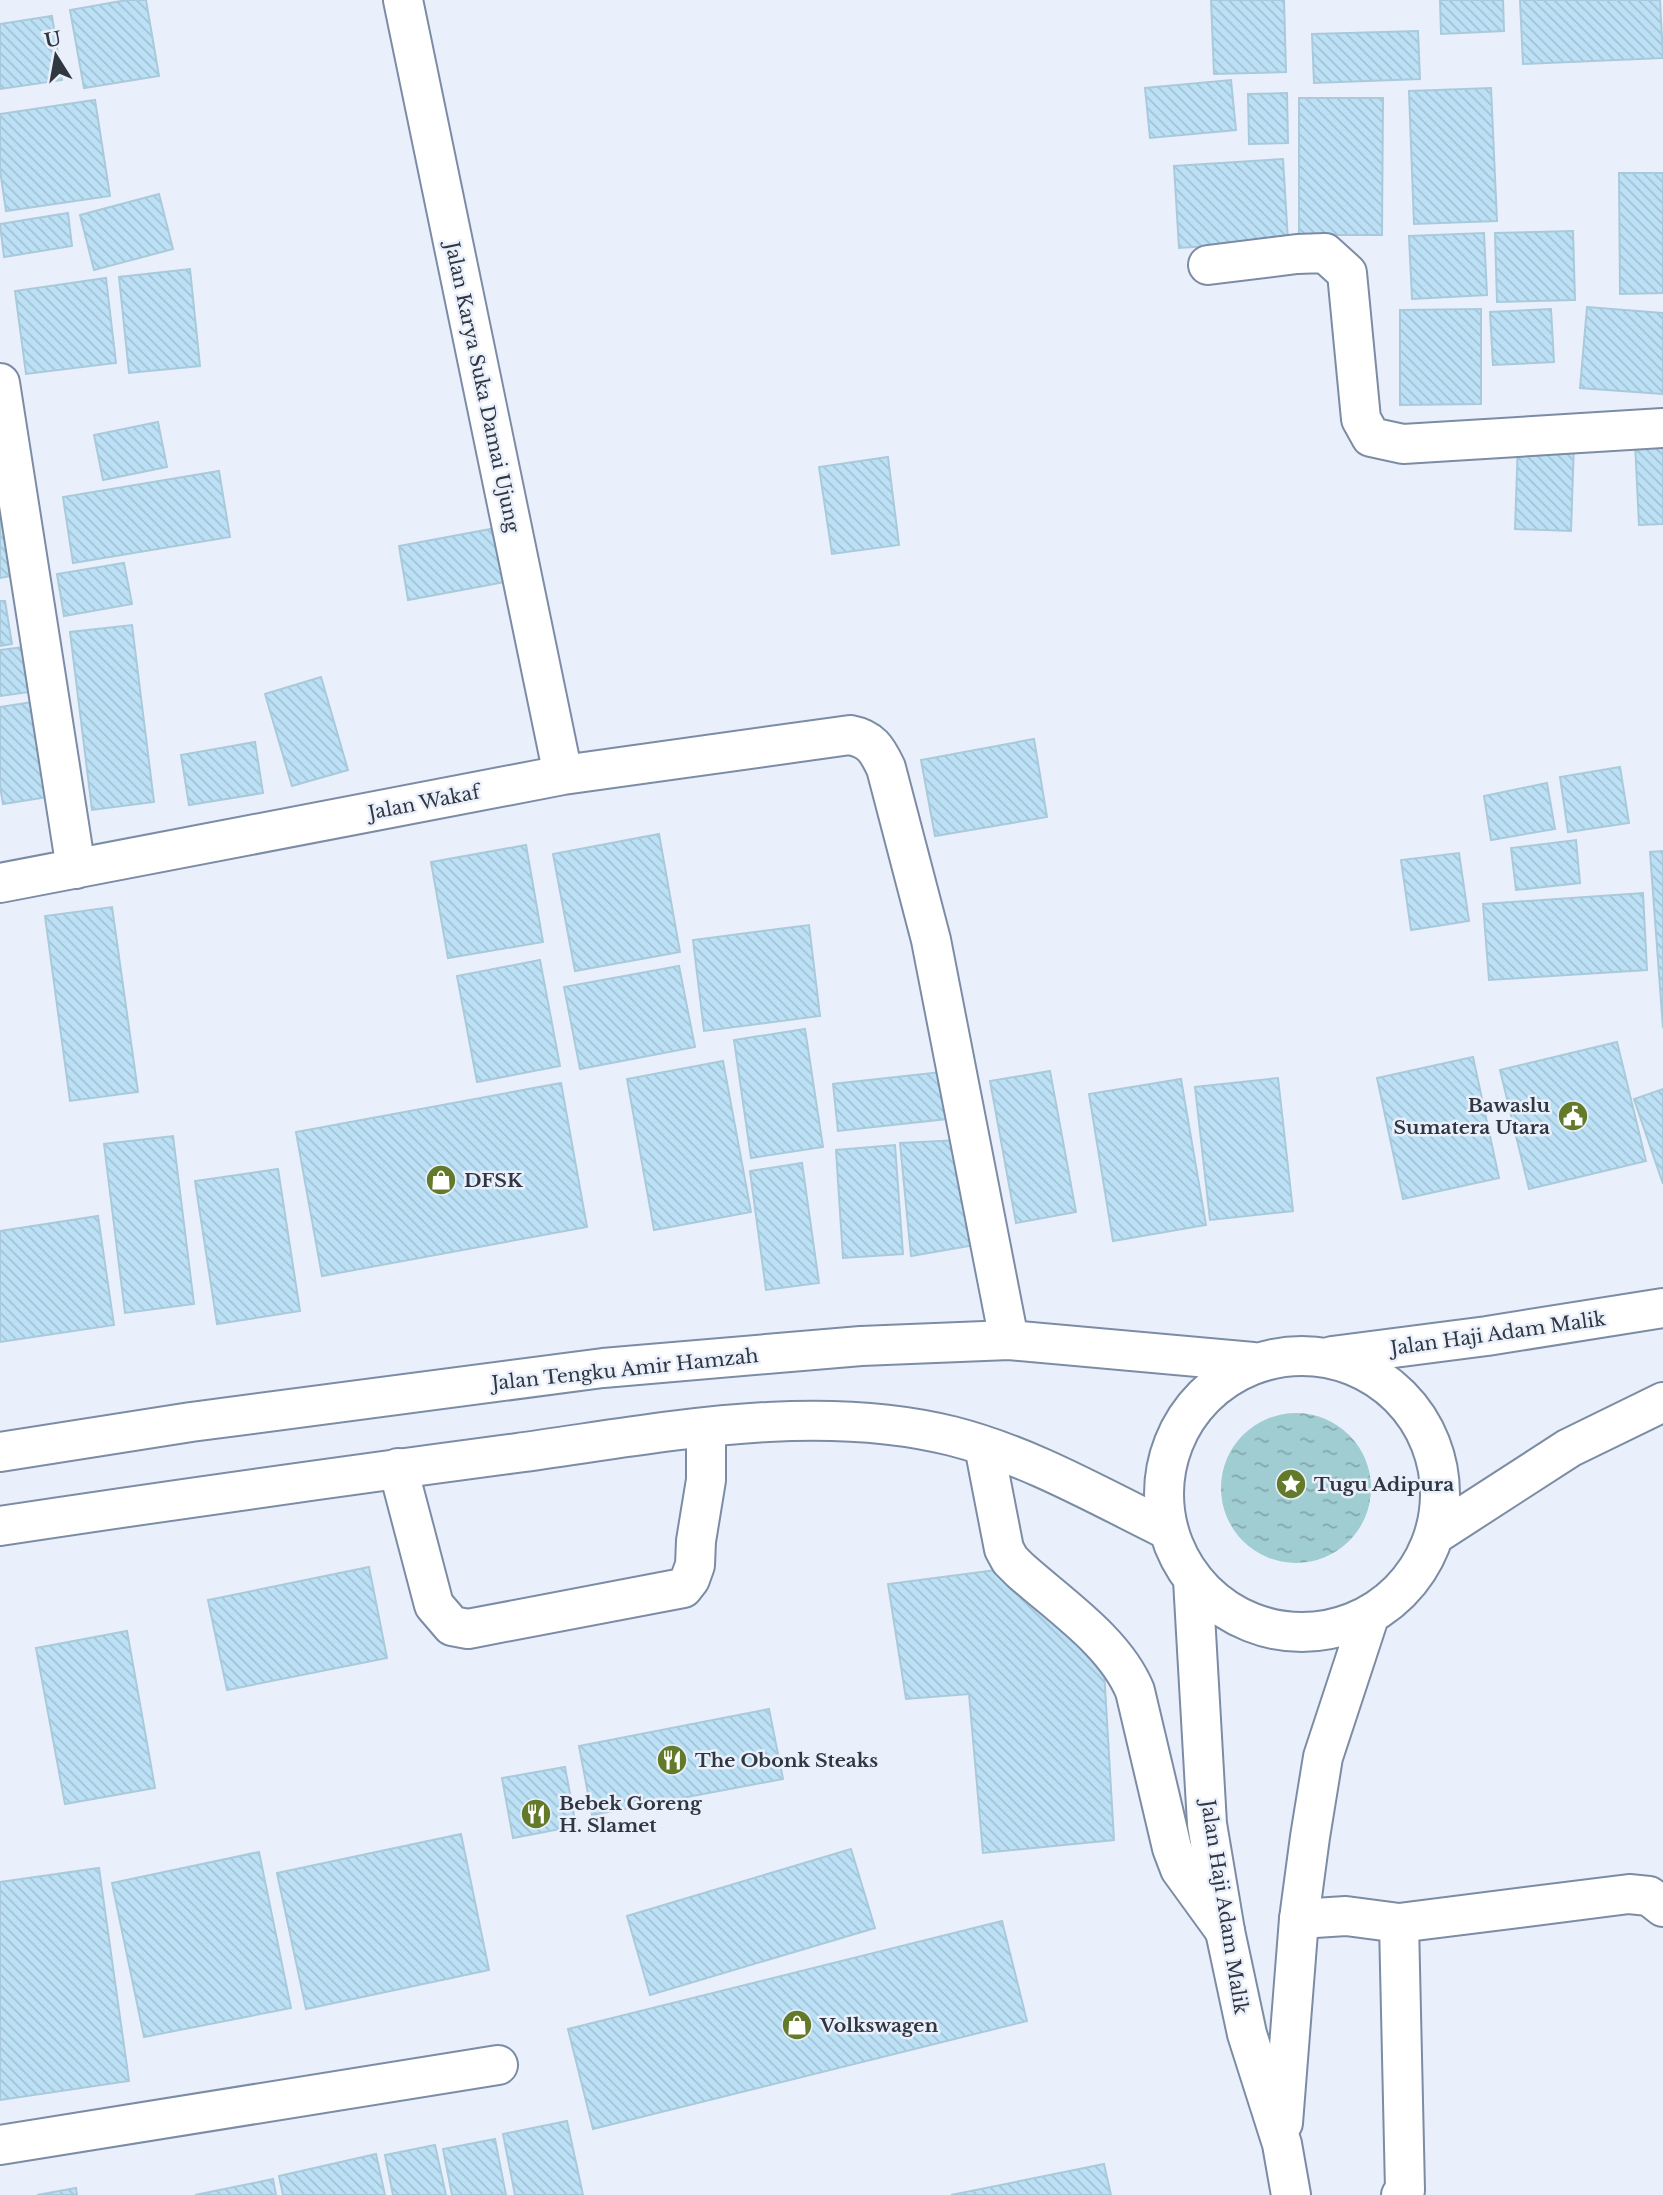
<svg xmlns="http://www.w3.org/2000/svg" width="1663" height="2195" font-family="'Libre Baskerville',serif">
<defs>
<pattern id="water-ripples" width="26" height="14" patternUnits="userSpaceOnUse" patternTransform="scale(1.75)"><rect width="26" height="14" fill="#a0cdd2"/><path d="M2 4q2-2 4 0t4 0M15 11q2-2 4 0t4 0" fill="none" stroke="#83a7ac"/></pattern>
<pattern id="building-back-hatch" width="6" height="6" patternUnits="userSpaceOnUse" patternTransform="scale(1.75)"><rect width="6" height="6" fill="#bce1f6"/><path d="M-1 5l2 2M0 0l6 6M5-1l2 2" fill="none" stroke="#a2c2d4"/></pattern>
</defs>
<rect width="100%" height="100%" fill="#e9f0fb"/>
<path fill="url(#water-ripples)" d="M1221 1488a75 75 0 1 1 150 0a75 75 0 1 1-150 0Z"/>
<path fill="url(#building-back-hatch)" stroke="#aacadb" stroke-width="2" d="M127 0H146L159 76 84 88 70 10Z
M1211 0H1284L1286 72 1214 74Z
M1440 0H1503L1504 31 1441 34Z
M1520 0H1660L1663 58 1523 64Z
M52 16 62 80 0 89V24Z
M1418 31 1420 79 1314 83 1312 34Z
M1231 80 1236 130 1150 138 1145 88Z
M1491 88 1497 221 1414 224 1409 91Z
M1287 93 1288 143 1249 144 1248 94Z
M1299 98H1383L1382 235H1299Z
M95 100 110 196 6 211 0 170V114Z
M1283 159 1288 241 1179 248 1174 166Z
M1619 173H1663V293L1620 294Z
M159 194 173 249 94 270 80 215Z
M68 213 72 246 4 257 0 224Z
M1573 231 1575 300 1497 302 1495 233Z
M1484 233 1487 295 1412 299 1409 236Z
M190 269 200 366 129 373 119 277Z
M106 278 116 363 26 374 15 291Z
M1587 307 1663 313V394L1580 388Z
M1481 309V404L1400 405V310Z
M1551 309 1554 362 1493 365 1490 312Z
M158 422 167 467 103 480 94 435Z
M1663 441V524L1639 525 1635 443Z
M1518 442 1574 443 1571 531 1515 529Z
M888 457 899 545 832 554 819 467Z
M219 471 230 537 73 563 63 497Z
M9 507 21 574 0 578V508Z
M496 528 505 582 408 600 399 546Z
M124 563 132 604 64 616 57 574Z
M0 601H5L12 644 0 646Z
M132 625 154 802 92 810 70 632Z
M31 646 37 691 0 696V650Z
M321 677 348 770 292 786 265 694Z
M33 702 48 797 3 804 0 786V707Z
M1034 739 1047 817 935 836 921 760Z
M255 742 263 793 189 805 181 755Z
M1620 767 1629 823 1568 832 1560 777Z
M1547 783 1555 829 1491 840 1484 796Z
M659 834 680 952 575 971 553 854Z
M1576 840 1580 883 1516 890 1511 848Z
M526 845 543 942 448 958 431 862Z
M1663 851V1028L1650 852Z
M1459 853 1469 921 1411 930 1401 860Z
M1643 893 1647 970 1489 980 1483 904Z
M112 907 138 1092 70 1101 45 916Z
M809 925 820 1016 704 1031 693 940Z
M540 960 560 1066 477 1082 457 976Z
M679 966 695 1047 580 1069 564 987Z
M805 1029 823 1147 751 1158 734 1040Z
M1617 1042 1646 1161 1529 1189 1500 1070Z
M1473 1057 1499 1178 1403 1199 1377 1078Z
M723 1061 751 1212 654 1230 627 1079Z
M1050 1071 1076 1212 1016 1223 990 1081Z
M941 1072 947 1119 838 1131 833 1084Z
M1278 1078 1293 1211 1210 1220 1195 1087Z
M1181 1079 1206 1225 1113 1241 1089 1094Z
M561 1083 587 1227 322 1276 296 1132Z
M1663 1089V1184L1634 1099Z
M173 1136 194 1304 125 1313 104 1144Z
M961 1140 975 1245 911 1256 900 1143Z
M895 1145 903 1254 843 1258 836 1150Z
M802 1163 819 1283 766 1290 750 1171Z
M278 1169 300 1311 217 1324 195 1181Z
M98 1216 114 1325 0 1342V1231Z
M369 1567 387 1658 227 1690 208 1600Z
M996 1570 1104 1670 1114 1840 983 1853 969 1694 906 1699 888 1584Z
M127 1631 155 1788 65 1804 36 1648Z
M769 1709 783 1779 592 1815 579 1746Z
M565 1767 576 1826 513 1838 502 1778Z
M461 1834 489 1970 306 2009 277 1873Z
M851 1849 875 1928 650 1995 627 1916Z
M259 1852 291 2008 144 2037 112 1883Z
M99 1868 129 2081 0 2100V1882Z
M1002 1921 1027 2021 593 2129 568 2029Z
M567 2121 583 2195H515L503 2134Z
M495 2139 506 2195H452L443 2149Z
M435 2145 446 2195H393L385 2155Z
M376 2154 385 2195H283L279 2176Z
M1104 2164 1111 2195H951Z
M273 2179 276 2195H195Z
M76 2188 77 2195H37Z"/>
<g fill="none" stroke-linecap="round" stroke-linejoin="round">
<g stroke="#7c8ca5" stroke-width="42">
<path id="minor" d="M403 0 563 775
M1208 265 1297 254 1325 253 1347 273 1361 419 1371 437 1403 444 1663 428
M0 383 76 869
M0 883 563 775 850 735C871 739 877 749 886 768L931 940 1009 1340
M984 1446 1004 1549 1010 1560 1020 1570C1059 1605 1115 1642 1135 1691L1172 1848 1180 1869 1225 1931
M398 1468 434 1605 452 1626 468 1629 683 1588 690 1579 695 1565 696 1541 706 1480V1428
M1299 1919 1346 1916 1399 1923 1629 1894 1649 1896 1663 1907
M1399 1923 1405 2190 1401 2195
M0 2145 498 2065"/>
</g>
<g stroke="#7c8ca5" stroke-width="42">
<path id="major" d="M1332 1356 1487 1336 1663 1308
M1164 1494a138 138 0 1 1 276 0a138 138 0 1 1-276 0Z
M0 1452 191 1422 603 1368 861 1346 1009 1340 1253 1362
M0 1526C172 1500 344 1476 517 1453 657 1434 812 1401 952 1436 1027 1455 1097 1495 1166 1529
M1436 1534 1569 1448 1663 1402
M1193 1580 1207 1824 1225 1931 1247 2034 1282 2144 1291 2195
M1283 2123 1299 1919 1310 1837 1323 1757 1370 1614"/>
</g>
<use href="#minor" stroke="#fff" stroke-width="38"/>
<use href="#major" stroke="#fff" stroke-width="38"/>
</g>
<defs>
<g id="civic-disc" transform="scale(1.575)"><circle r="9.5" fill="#647a2b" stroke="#e9f0fb"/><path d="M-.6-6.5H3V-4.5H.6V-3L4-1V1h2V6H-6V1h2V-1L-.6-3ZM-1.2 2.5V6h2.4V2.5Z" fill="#fff"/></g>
<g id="shop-disc" transform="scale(1.575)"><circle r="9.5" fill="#647a2b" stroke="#e9f0fb"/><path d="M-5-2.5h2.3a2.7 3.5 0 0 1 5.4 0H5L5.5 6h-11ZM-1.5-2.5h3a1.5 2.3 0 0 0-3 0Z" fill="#fff"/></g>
<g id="sight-disc" transform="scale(1.575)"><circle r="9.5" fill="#647a2b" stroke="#e9f0fb"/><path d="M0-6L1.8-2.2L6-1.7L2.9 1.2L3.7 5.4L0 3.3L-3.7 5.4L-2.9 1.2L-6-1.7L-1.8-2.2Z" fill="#fff"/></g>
<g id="restaurant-disc" transform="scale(1.575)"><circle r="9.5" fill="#647a2b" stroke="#e9f0fb"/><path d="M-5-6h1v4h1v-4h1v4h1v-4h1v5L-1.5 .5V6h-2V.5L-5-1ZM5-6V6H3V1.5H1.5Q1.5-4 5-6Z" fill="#fff"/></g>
</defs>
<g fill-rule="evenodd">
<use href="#civic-disc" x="1573" y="1116"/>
<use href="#shop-disc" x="441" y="1180"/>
<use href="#sight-disc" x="1291" y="1484"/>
<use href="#restaurant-disc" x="672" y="1760"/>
<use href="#restaurant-disc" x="536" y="1814"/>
<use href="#shop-disc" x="797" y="2025"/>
</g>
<g text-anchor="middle" stroke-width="5" stroke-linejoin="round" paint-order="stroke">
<g font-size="19" fill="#303741" stroke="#e9f0fb">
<text transform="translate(483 387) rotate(78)" y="7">Jalan Karya Suka Damai Ujung</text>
<text transform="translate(424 802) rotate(-11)" y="7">Jalan Wakaf</text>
<text transform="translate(1498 1333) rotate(-8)" y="7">Jalan Haji Adam Malik</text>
<text transform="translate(625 1369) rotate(-6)" y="7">Jalan Tengku Amir Hamzah</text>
<text transform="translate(1225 1907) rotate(81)" y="7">Jalan Haji Adam Malik</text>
</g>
<g font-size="19" font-weight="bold" fill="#303741" stroke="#e9f0fb" text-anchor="start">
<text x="1550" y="1112" text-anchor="end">Bawaslu<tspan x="1550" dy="22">Sumatera Utara</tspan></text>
<text x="464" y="1187">DFSK</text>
<text x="1314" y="1491">Tugu Adipura</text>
<text x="695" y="1767">The Obonk Steaks</text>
<text x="559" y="1810">Bebek Goreng<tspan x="559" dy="22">H. Slamet</tspan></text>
<text x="820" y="2032">Volkswagen</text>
</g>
</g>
<g transform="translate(56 56) rotate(349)" stroke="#e9f0fb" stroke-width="5" paint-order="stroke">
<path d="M0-5L12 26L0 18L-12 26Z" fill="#303741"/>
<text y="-10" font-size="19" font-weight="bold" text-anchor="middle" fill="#303741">U</text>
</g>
</svg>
